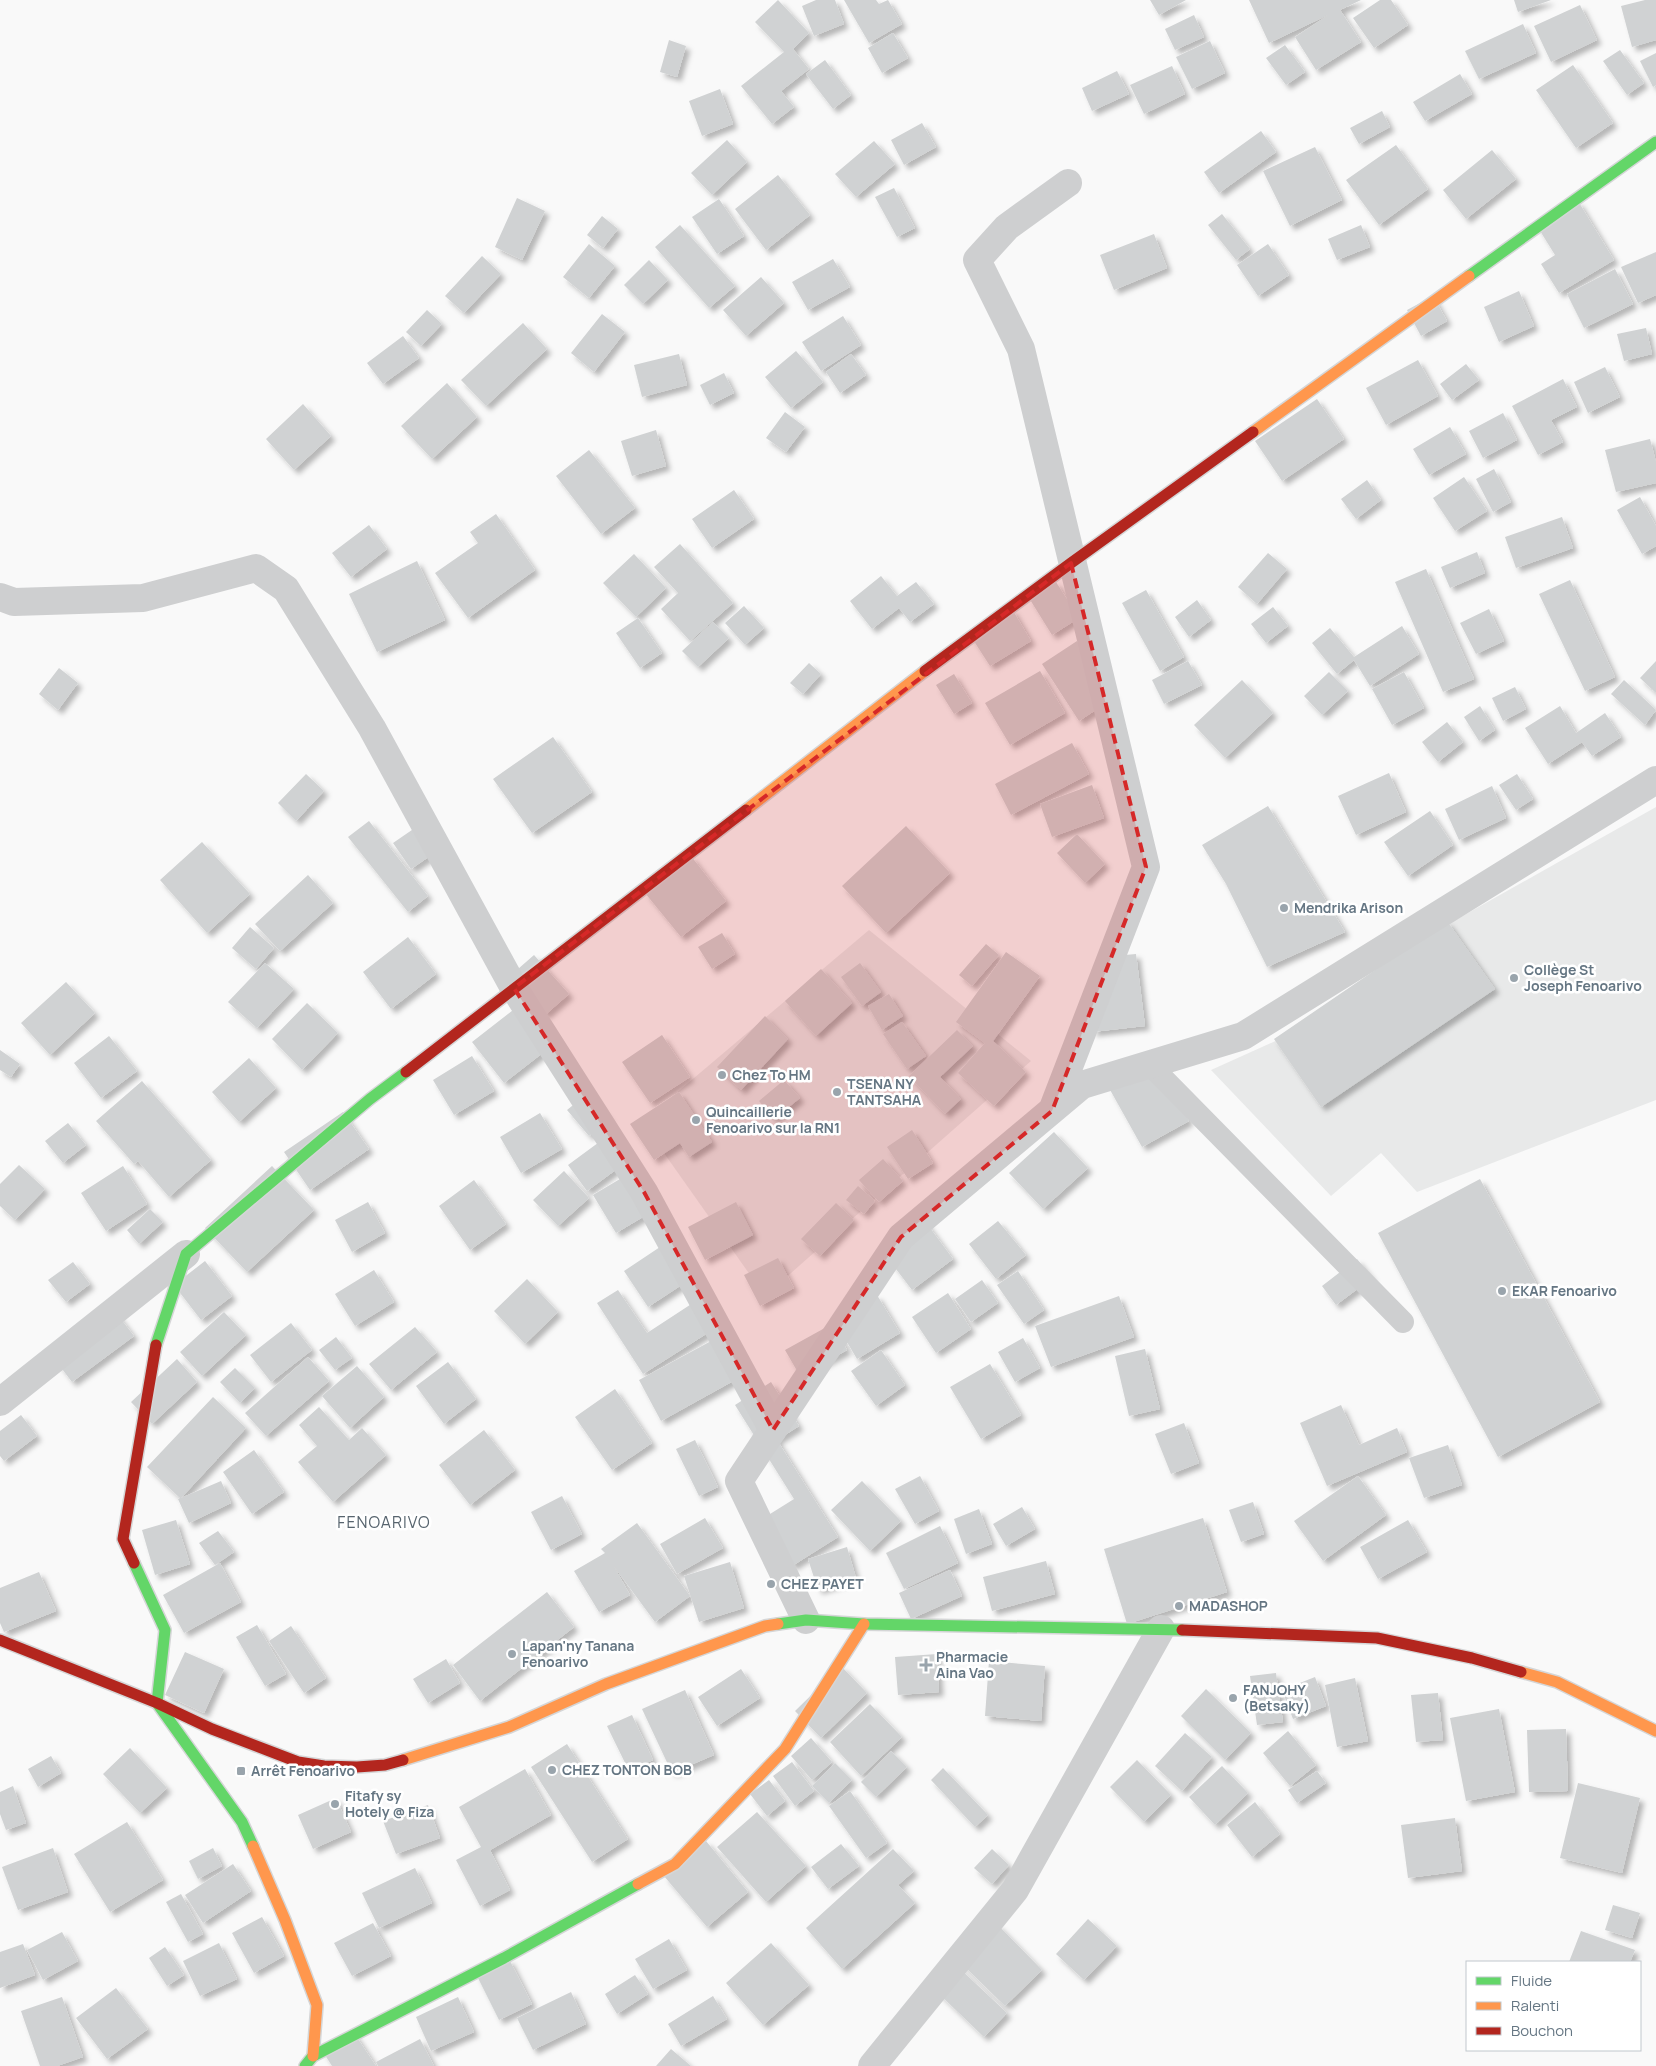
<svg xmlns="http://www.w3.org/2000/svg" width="1656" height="2066" font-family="Manrope,sans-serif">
<defs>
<filter id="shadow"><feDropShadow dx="4.5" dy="4.5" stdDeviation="2.5" flood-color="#0004"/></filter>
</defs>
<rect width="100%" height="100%" fill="#f9f9f9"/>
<path fill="#e8e9e9" d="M1656 807V1100L1417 1192 1381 1153 1331 1196 1211 1070 1291 1034 1452 922Z
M869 930 1031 1061 765 1296 642 1122Z"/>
<path fill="#d0d2d3" filter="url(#shadow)" d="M778 0 809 33 793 49 809 69 781 91 794 107 772 124 741 86 784 52 755 22Z
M816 0H835L844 24 814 36 802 6Z
M844 0H876L879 4 888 0 902 24 869 43Z
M1150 0H1186L1159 15Z
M1249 0H1361L1340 10 1361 42 1316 70 1295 37 1330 14 1269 43Z
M1380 0H1391L1408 25 1374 48 1353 18Z
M1514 0H1551L1518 12Z
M1645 0H1656V40L1632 47 1621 6Z
M1580 5 1597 40 1551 62 1534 26Z
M1194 15 1204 37 1175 50 1165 29Z
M1523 24 1536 53 1479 79 1465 51Z
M893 33 908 58 882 73 868 48Z
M669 40 686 46 677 77 660 72Z
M1210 41 1225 73 1192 89 1176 57Z
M1285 45 1305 72 1286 85 1266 58Z
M1620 50 1644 83 1627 95 1603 61Z
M1656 53V85L1653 87 1640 61Z
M825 60 851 95 833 109 806 74Z
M1573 65 1613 123 1576 148 1536 90Z
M1172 66 1185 94 1144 114 1130 85Z
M1117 71 1129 94 1092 111 1082 88Z
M1460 74 1472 94 1425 121 1413 102Z
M720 89 733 124 702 136 689 101Z
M1382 111 1390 127 1359 144 1350 128Z
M922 123 936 147 904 165 891 140Z
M1261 131 1276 152 1219 193 1204 172Z
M727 140 747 162 712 195 691 173Z
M874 141 895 164 856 197 835 174Z
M1396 145 1428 189 1379 225 1346 180Z
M1315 147 1342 200 1290 226 1263 171Z
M1492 150 1516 179 1466 219 1443 190Z
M778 175 810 215 766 250 735 209Z
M894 188 915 228 897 237 875 197Z
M517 198 545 211 522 260 495 247Z
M719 199 744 236 717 254 692 217Z
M1578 201 1614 260 1559 293 1541 264 1555 255 1537 226Z
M1222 214 1250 249 1236 260 1208 225Z
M602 216 618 229 603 248 587 235Z
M680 225 735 286 709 308 655 247Z
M1361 225 1370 247 1337 260 1328 239Z
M1154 234 1167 268 1114 290 1100 255Z
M589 244 615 266 589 298 563 277Z
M1268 244 1289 275 1258 296 1237 265Z
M1656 252V295L1638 303 1621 267Z
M482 256 501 274 464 313 445 296Z
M833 259 850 287 808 310 792 282Z
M649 260 668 280 643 304 624 285Z
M1615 269 1633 304 1584 328 1567 294Z
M761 277 784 303 746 336 723 310Z
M1519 291 1534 326 1499 342 1484 307Z
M1433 296 1447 321 1421 336 1407 310Z
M427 310 442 324 421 346 406 332Z
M602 314 625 332 594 372 571 353Z
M843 316 861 345 821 371 802 342Z
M523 323 547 349 486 406 461 380Z
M1646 328 1652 354 1624 361 1617 334Z
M403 336 419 358 383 384 367 363Z
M796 351 823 382 791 408 765 377Z
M679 354 687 385 642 397 634 365Z
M851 354 866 375 840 393 826 372Z
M1418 360 1438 396 1386 425 1366 388Z
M1466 364 1479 380 1452 400 1440 384Z
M1605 367 1620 397 1588 413 1574 382Z
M724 373 734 393 710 405 700 385Z
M1563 379 1577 407 1551 420 1563 442 1538 455 1512 406Z
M447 383 477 417 432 459 401 426Z
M1317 399 1344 439 1282 481 1255 441Z
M303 404 331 436 294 470 266 439Z
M785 412 805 427 786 452 766 438Z
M1503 413 1517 440 1483 458 1469 431Z
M1450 427 1466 454 1429 475 1413 449Z
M656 430 666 466 632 476 621 441Z
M1650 439 1656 462V483L1616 492 1605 450Z
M589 450 635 508 601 534 556 476Z
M1494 469 1511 502 1493 512 1476 479Z
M1464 477 1487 511 1455 531 1433 498Z
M1367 480 1381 500 1356 519 1341 499Z
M734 490 754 519 712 548 692 519Z
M1640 497 1656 526V546L1642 554 1617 510Z
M496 514 535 570 468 618 435 573 478 543 470 532Z
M1562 517 1573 548 1516 568 1505 537Z
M369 525 387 549 351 577 332 553Z
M680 544 733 603 690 641 661 609 678 593 654 567Z
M1477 552 1485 573 1450 588 1441 567Z
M1268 553 1287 569 1257 604 1238 587Z
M634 554 666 588 636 617 603 583Z
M417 561 445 620 377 652 349 594Z
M1426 569 1474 679 1443 692 1395 582Z
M881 576 897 596 916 582 934 604 910 622 899 608 872 629 850 601Z
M1570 580 1615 677 1585 691 1539 594Z
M1056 582 1079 618 1052 635 1029 598Z
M1146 590 1184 657 1160 671 1122 603Z
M1197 600 1211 620 1189 637 1175 617Z
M744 606 764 628 745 645 725 623Z
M1273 607 1288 626 1266 643 1251 624Z
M1012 609 1031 641 990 666 970 635Z
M1489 609 1504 641 1476 654 1460 623Z
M638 618 662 653 640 668 616 633Z
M713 622 729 638 698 667 682 651Z
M1402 626 1419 654 1370 686 1354 660 1337 674 1312 643 1330 628 1354 657Z
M1077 641 1114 698 1079 721 1042 664Z
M1188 661 1202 685 1164 704 1152 680Z
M1656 661V693L1640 678Z
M809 663 821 674 803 694 790 683Z
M59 668 78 683 58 710 39 694Z
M1040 671 1065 713 1010 745 985 703Z
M1329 672 1348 691 1322 715 1304 696Z
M1404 672 1424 708 1392 725 1372 689Z
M954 674 972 703 954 714 936 685Z
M1242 680 1273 713 1225 758 1194 725Z
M1624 680 1656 710 1645 725 1611 694Z
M1515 687 1526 709 1503 721 1492 698Z
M1480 706 1495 730 1479 741 1464 717Z
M1560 706 1576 733 1605 713 1621 737 1592 756 1582 742 1548 764 1525 728Z
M1447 722 1463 742 1438 762 1422 742Z
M553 737 592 792 532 833 493 779Z
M1072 743 1089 774 1011 815 995 784Z
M1389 773 1406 812 1356 835 1338 796Z
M306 774 324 791 296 821 278 803Z
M1517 774 1533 799 1516 810 1499 785Z
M1092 785 1104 818 1052 837 1040 804Z
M1492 786 1506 818 1459 840 1445 809Z
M1268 806 1345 932 1267 967 1226 884 1202 845Z
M1430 811 1453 845 1408 876 1384 842Z
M369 821 428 896 408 912 348 837Z
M425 821 443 847 411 869 393 843Z
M906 826 950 873 886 933 842 886Z
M1077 834 1105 864 1085 883 1057 853Z
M202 842 250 894 207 933 160 880Z
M691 856 726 901 681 937 645 893Z
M308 875 333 903 280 951 255 924Z
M1447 921 1495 989 1321 1107 1274 1039Z
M250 927 274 948 256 969 232 948Z
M722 933 735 954 712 969 698 947Z
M408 937 436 974 391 1009 363 972Z
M986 944 999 955 972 986 959 975Z
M1006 952 1040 976 993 1041 1026 1072 994 1106 958 1073 985 1043 956 1022Z
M1136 954 1145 1026 1092 1032 1103 957Z
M534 955 569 994 545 1015 510 976Z
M265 963 294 989 257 1028 228 1002Z
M860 963 881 992 862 1006 841 977Z
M821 969 852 1003 816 1036 785 1001Z
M66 982 95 1013 50 1055 21 1023Z
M889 994 903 1016 882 1030 868 1006Z
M307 1003 338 1033 302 1070 272 1039Z
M517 1007 549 1048 504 1083 472 1042Z
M765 1016 788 1039 741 1090 717 1067Z
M902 1022 926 1056 907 1069 883 1034Z
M957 1030 973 1046 940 1077 961 1099 945 1114 909 1076Z
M662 1035 690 1077 650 1103 622 1062Z
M109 1036 137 1071 101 1098 74 1063Z
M0 1050 20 1064 11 1077 0 1070Z
M472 1056 494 1091 454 1115 433 1080Z
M249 1058 276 1088 239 1122 212 1092Z
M1156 1062 1189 1121 1142 1147 1109 1088Z
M784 1080 800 1098 774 1119 759 1101Z
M142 1081 211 1160 169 1197 138 1161 134 1164 96 1121Z
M679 1092 712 1142 689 1157 680 1143 654 1160 630 1124Z
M588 1093 609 1119 589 1136 567 1110Z
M343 1112 369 1149 310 1190 284 1152Z
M540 1113 562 1149 521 1173 500 1137Z
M68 1123 86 1145 63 1163 45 1141Z
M912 1130 933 1163 908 1179 887 1147Z
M1054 1132 1088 1168 1043 1209 1009 1173Z
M606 1137 625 1163 587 1191 568 1165Z
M883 1159 903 1181 879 1202 859 1180Z
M19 1165 45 1189 15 1220 0 1206V1184Z
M123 1166 147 1204 106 1231 81 1193Z
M272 1166 314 1210 247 1272 205 1228Z
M635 1170 658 1208 616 1233 593 1195Z
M564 1171 589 1198 558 1226 533 1200Z
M1480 1179 1600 1402 1498 1457 1378 1233Z
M474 1180 506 1224 470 1250 439 1206Z
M858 1186 875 1201 864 1214 846 1200Z
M368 1202 385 1233 352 1252 335 1220Z
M736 1202 753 1235 705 1260 688 1227Z
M836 1203 854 1220 820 1256 801 1239Z
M150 1209 163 1222 139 1244 127 1230Z
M922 1217 953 1259 912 1290 880 1248Z
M998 1221 1026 1255 996 1279 969 1244Z
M663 1245 686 1282 648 1307 624 1271Z
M778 1258 794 1288 760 1306 744 1275Z
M1357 1259 1372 1278 1336 1305 1322 1286Z
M205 1261 232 1296 201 1320 174 1285Z
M73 1262 90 1284 66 1302 48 1280Z
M374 1270 394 1302 355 1326 335 1294Z
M1018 1271 1044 1310 1024 1324 997 1285Z
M527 1279 558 1312 525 1344 494 1311Z
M982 1280 998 1303 971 1322 955 1299Z
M618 1290 647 1333 699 1299 717 1327 643 1374 597 1303Z
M948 1293 971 1329 936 1353 912 1317Z
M877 1295 900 1333 857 1359 834 1320Z
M1119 1296 1134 1337 1051 1367 1035 1326Z
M114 1310 134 1336 72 1382 53 1357Z
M224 1312 246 1335 202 1376 180 1352Z
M291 1323 312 1350 271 1382 250 1355Z
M832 1324 847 1350 800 1376 785 1350Z
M415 1327 437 1352 391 1390 369 1364Z
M336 1337 352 1358 335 1370 319 1350Z
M1023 1338 1040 1368 1015 1382 998 1352Z
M713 1340 735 1380 661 1421 639 1380Z
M1145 1349 1160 1409 1129 1416 1115 1356Z
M881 1350 905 1385 876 1406 851 1371Z
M308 1357 329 1381 266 1436 245 1413Z
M177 1359 197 1382 152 1424 131 1402Z
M448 1362 476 1399 444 1424 416 1386Z
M990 1364 1021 1415 981 1439 950 1387Z
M357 1366 384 1397 350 1428 322 1396Z
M235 1368 255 1388 240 1403 220 1382Z
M771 1382 799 1426 777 1440 838 1537 792 1566 762 1519 794 1499 735 1405Z
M615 1389 652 1443 612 1470 575 1417Z
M213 1397 246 1428 181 1498 221 1481 231 1503 189 1523 178 1499 180 1498 147 1467Z
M1341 1405 1359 1445 1397 1428 1407 1452 1327 1486 1300 1423Z
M319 1407 349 1440 362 1428 386 1455 333 1502 298 1462 317 1446 299 1425Z
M21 1415 37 1436 4 1461 0 1456V1431Z
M1184 1423 1199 1463 1171 1474 1155 1434Z
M484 1430 515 1470 470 1505 439 1465Z
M695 1440 718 1487 699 1496 676 1449Z
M1448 1445 1462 1485 1424 1498 1409 1458Z
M254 1450 284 1492 252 1514 223 1472Z
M920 1476 939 1511 915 1524 895 1489Z
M1358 1476 1386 1515 1323 1561 1294 1521Z
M862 1481 901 1521 870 1551 831 1510Z
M562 1496 582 1534 551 1550 531 1512Z
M1253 1502 1264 1534 1241 1542 1229 1510Z
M1022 1507 1035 1529 1006 1546 993 1524Z
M979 1509 992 1544 966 1554 954 1519Z
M705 1518 723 1548 677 1574 660 1544Z
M1203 1518 1227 1592 1127 1624 1104 1549Z
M176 1520 190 1564 155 1575 142 1530Z
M1408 1520 1427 1552 1378 1579 1360 1547Z
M637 1523 690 1596 655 1622 613 1565 630 1595 599 1612 574 1571 605 1553 601 1549Z
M940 1526 958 1563 904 1589 886 1553Z
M218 1531 234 1552 215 1565 199 1543Z
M847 1547 856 1578 818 1590 808 1559Z
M1046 1561 1055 1594 992 1611 983 1577Z
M730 1562 744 1608 699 1622 684 1576Z
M220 1563 241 1602 184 1633 163 1595Z
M950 1570 962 1596 911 1619 899 1593Z
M39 1572 56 1611 4 1632 0 1623V1588Z
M547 1592 574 1627 480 1701 453 1665Z
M257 1625 286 1674 265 1686 236 1637Z
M291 1626 326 1678 304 1693 269 1641Z
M185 1652 224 1669 204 1713 165 1695Z
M937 1654 939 1692 898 1695 895 1657Z
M446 1659 460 1683 428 1703 413 1679Z
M989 1661 1045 1666 1041 1721 985 1716Z
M841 1666 867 1693 821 1738 795 1711Z
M741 1669 760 1698 717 1726 698 1697Z
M1276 1673 1283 1722 1257 1725 1250 1676Z
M1315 1677 1326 1706 1293 1719 1282 1690Z
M1355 1678 1368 1741 1337 1747 1325 1685Z
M1206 1689 1251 1733 1225 1760 1181 1716Z
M685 1690 714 1755 672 1773 642 1709Z
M1438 1693 1443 1740 1416 1742 1411 1695Z
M870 1704 902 1737 861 1776 830 1742Z
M1499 1709 1515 1792 1466 1801 1450 1718Z
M632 1715 653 1760 629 1771 607 1726Z
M1566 1729 1568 1791 1529 1792 1527 1730Z
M1288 1731 1316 1765 1290 1786 1263 1753Z
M1185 1733 1212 1757 1182 1791 1155 1766Z
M811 1738 832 1762 812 1780 791 1756Z
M567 1744 628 1839 592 1862 531 1767Z
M130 1748 167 1788 140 1813 103 1774Z
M891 1751 907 1767 876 1797 861 1782Z
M51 1756 61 1773 38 1787 28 1769Z
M1137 1760 1171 1795 1144 1822 1110 1787Z
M792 1762 814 1791 795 1806 773 1776Z
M835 1763 852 1780 829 1803 812 1786Z
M1222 1766 1248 1793 1215 1825 1189 1797Z
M943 1768 988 1815 975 1827 931 1780Z
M525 1769 551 1815 490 1850 510 1890 480 1906 456 1860 481 1847 459 1807Z
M1317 1771 1326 1783 1297 1803 1288 1790Z
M769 1780 785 1801 767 1816 750 1794Z
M1578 1783 1640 1798 1622 1873 1560 1858Z
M13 1786 26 1823 6 1830 0 1814V1792Z
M850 1791 887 1843 866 1858 829 1806Z
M336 1798 351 1832 313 1849 298 1815Z
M1255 1802 1280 1834 1252 1857 1227 1825Z
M428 1805 440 1838 396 1854 383 1821Z
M757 1812 806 1866 766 1902 717 1847Z
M1455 1818 1462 1871 1408 1878 1401 1825Z
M127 1822 163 1880 110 1912 74 1854Z
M706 1841 748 1892 707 1927 664 1876Z
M841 1844 859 1866 828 1889 811 1867Z
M53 1848 68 1892 18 1910 2 1867Z
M213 1848 222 1866 198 1879 189 1861Z
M893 1849 914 1871 898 1885 915 1903 842 1969 806 1928Z
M992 1849 1009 1865 992 1884 974 1868Z
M233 1864 251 1891 203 1923 185 1895Z
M415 1868 432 1903 379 1928 362 1893Z
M181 1894 203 1934 188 1942 166 1902Z
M1613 1905 1640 1913 1632 1938 1605 1930Z
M262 1917 284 1956 254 1973 232 1933Z
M1088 1919 1117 1946 1084 1980 1056 1954Z
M373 1923 391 1956 352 1976 334 1943Z
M997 1924 1042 1970 1005 2006 960 1962Z
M1581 1931 1635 1950 1630 1962H1569Z
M62 1932 78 1961 43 1980 27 1950Z
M669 1939 687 1970 653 1989 635 1959Z
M219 1943 237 1979 200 1996 183 1961Z
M771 1943 809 1985 763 2025 726 1983Z
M23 1944 35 1975 0 1988V1952Z
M165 1947 184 1975 167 1986 149 1958Z
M509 1959 532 2004 499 2020 476 1974Z
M957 1966 1007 2013 984 2037 935 1990Z
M635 1975 648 1994 617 2014 605 1994Z
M116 1988 148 2029 107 2059 76 2018Z
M571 1992 586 2024 533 2050 517 2018Z
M713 1996 727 2019 681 2046 668 2024Z
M62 1997 83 2057 57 2066H40L21 2011Z
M458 1997 474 2032 431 2051 416 2017Z
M354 2033 376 2066H332L323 2052Z
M420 2039 434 2066H378L376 2062Z
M671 2049 691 2066H656Z"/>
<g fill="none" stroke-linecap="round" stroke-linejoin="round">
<g stroke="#d5d6d7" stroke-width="14">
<path id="fast" d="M1469 276 1656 142
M156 1345 186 1254 370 1099 406 1072
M134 1563 165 1630 157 1703 242 1822 253 1846
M778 1624 806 1620 864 1624 1182 1630
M305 2066 313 2056 504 1958 638 1884"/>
</g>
<g stroke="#d5d6d7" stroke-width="14">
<path id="slow" d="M1253 432 1469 276
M746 810 925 671
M1521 1672 1557 1682 1656 1731
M403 1760 509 1727 606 1684 765 1626 778 1624
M253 1846 285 1920 317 2005 313 2056
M638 1884 675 1864 785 1749 864 1624"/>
</g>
<g stroke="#d5d6d7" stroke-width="14">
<path id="jam" d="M925 671 1071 563 1253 432
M406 1072 746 810
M134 1563 123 1539 156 1345
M1182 1630 1377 1638 1472 1658 1521 1672
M0 1640 157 1703 212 1729 298 1762 324 1766 357 1767 385 1765 403 1760"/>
</g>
<path stroke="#cecfd0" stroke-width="22" d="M1150 1065 1403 1322"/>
<path stroke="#cecfd0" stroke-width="28" d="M0 597 14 602 143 598 256 568 286 589 372 728 514 988 644 1192 773 1430
M1053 1108 1146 867 1021 349 977 260 1007 227 1068 183
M0 1402 186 1254
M806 1620 739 1481 901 1237 1082 1085 1243 1036 1656 780
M872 2066 1015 1890 1161 1629"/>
<use href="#fast" stroke="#63d668" stroke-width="11"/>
<use href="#slow" stroke="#ff974d" stroke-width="11"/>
<use href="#jam" stroke="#b3261e" stroke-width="11"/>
</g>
<path fill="#d62828" fill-opacity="0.2" stroke="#d62828" stroke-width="4" stroke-dasharray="10 6" stroke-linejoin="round" d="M1071 563 1146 867 1052 1111 901 1237 773 1430 644 1192 514 988Z"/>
<g fill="#99a4ac" stroke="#fff" stroke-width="2">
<circle cx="1284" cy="908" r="5"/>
<circle cx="1514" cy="978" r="5"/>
<circle cx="722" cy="1075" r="5"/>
<circle cx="837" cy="1092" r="5"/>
<circle cx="696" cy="1120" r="5"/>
<circle cx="1502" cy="1291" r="5"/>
<circle cx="771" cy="1584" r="5"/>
<circle cx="1179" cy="1606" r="5"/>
<circle cx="512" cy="1654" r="5"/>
<path d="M923.5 1657.5h5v5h5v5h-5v5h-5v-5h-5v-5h5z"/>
<circle cx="1233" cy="1698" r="5"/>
<circle cx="552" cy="1770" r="5"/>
<rect x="236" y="1766" width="10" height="10" rx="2.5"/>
<circle cx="335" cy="1804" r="5"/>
</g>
<g text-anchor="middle" stroke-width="5" stroke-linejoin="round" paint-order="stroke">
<g font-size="14" font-weight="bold" fill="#657683" stroke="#fff" text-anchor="start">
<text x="1294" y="913">Mendrika Arison</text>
<text x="1524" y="975">Collège St<tspan x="1524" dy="16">Joseph Fenoarivo</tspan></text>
<text x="732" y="1080">Chez To HM</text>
<text x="847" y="1089">TSENA NY<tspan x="847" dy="16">TANTSAHA</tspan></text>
<text x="706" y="1117">Quincaillerie<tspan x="706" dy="16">Fenoarivo sur la RN1</tspan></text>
<text x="1512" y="1296">EKAR Fenoarivo</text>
<text x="781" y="1589">CHEZ PAYET</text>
<text x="1189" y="1611">MADASHOP</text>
<text x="522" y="1651">Lapan'ny Tanana<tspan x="522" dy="16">Fenoarivo</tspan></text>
<text x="936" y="1662">Pharmacie<tspan x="936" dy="16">Aina Vao</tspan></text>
<text x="1243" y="1695">FANJOHY<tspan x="1243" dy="16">(Betsaky)</tspan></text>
<text x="562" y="1775">CHEZ TONTON BOB</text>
<text x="251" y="1776">Arrêt Fenoarivo</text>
<text x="345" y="1801">Fitafy sy<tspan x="345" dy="16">Hotely @ Fiza</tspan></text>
</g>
<g font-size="16" letter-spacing="1" fill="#57646e" stroke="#fff">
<text x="384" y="1528">FENOARIVO</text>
</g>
</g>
<rect x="1466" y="1961" width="175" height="90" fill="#ffffff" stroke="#c1c8cd"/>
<rect x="1476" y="1977" width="25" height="8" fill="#63d668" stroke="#c1c8cd"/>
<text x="1511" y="1986" font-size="15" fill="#657683">Fluide</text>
<rect x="1476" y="2002" width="25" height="8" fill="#ff974d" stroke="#c1c8cd"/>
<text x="1511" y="2011" font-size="15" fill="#657683">Ralenti</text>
<rect x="1476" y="2027" width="25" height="8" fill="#b3261e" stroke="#c1c8cd"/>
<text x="1511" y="2036" font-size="15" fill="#657683">Bouchon</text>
</svg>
